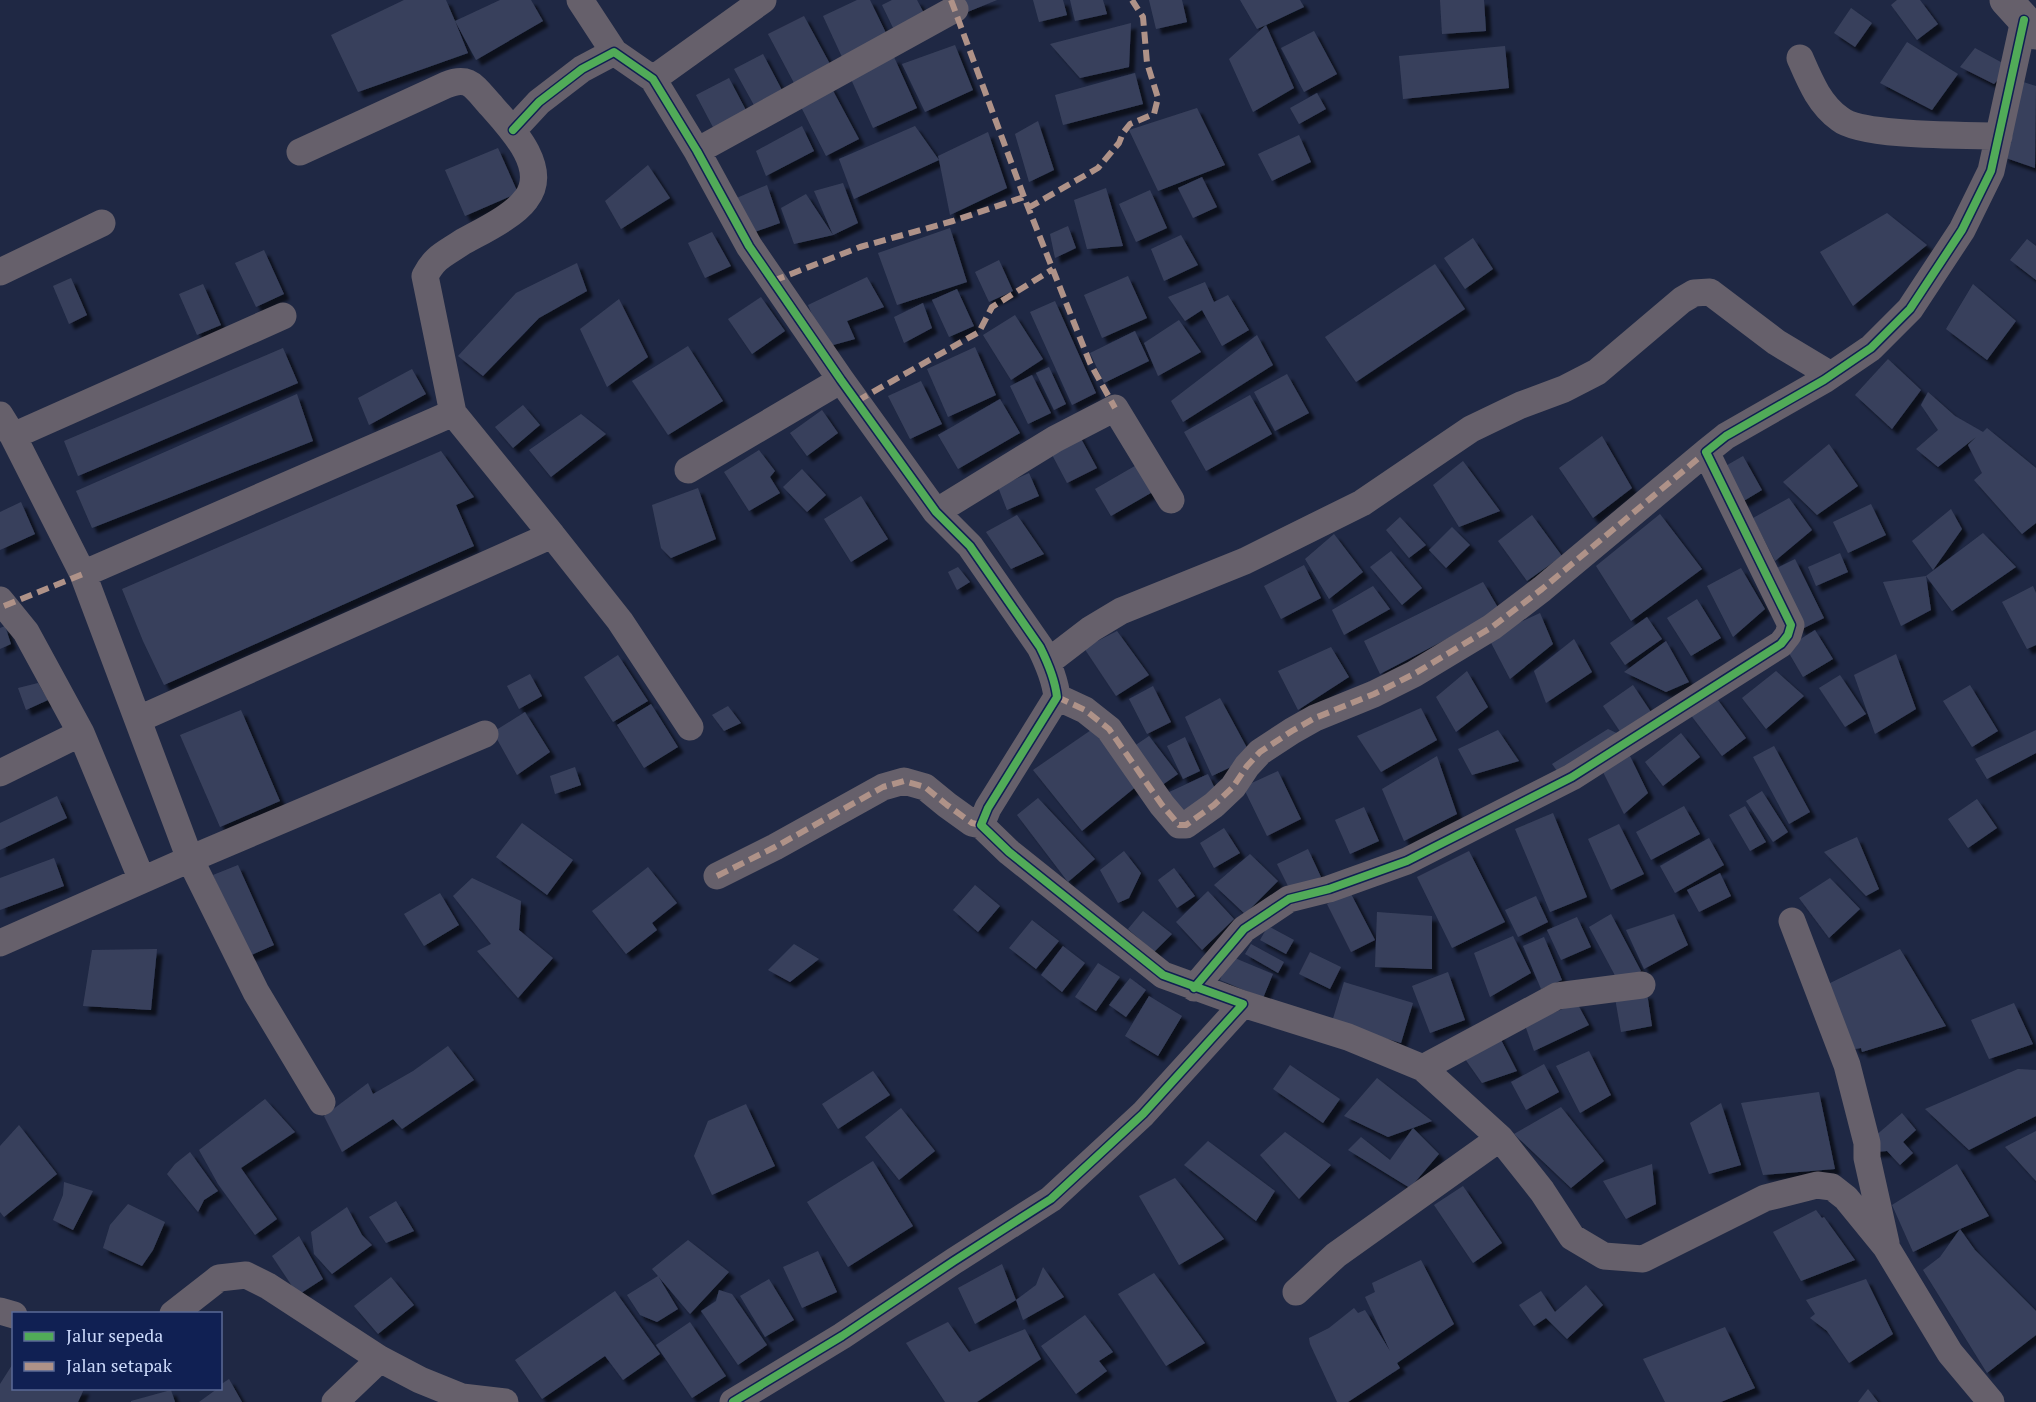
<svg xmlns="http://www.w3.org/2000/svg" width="2036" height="1402" font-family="'PT Serif',serif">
<defs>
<filter id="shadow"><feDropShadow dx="5.5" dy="5.5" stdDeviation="1.5" flood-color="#0009"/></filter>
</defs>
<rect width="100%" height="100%" fill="#1f2844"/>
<path fill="#39415c" filter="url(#shadow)" d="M404 0H446L455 21 500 0H531L543 21 476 60 455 21 468 53 358 92 331 35Z
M857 0H870L887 35 842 57 823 16Z
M892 0H917L926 17 895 32 882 5Z
M959 0H997L965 13Z
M1033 0H1063L1067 15 1039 22Z
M1070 0H1103L1107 14 1075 21Z
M1149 0H1182L1187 22 1156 29Z
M1240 0H1300L1304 7 1266 25 1294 88 1253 112 1229 59 1266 25 1257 29Z
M1440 0H1484L1486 31 1442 34Z
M1897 0H1920L1938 24 1917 40 1891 5Z
M1851 8 1872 23 1855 47 1834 33Z
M804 16 830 64 794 83 768 34Z
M1131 23 1129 67 1080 78 1050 44Z
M1314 31 1337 74 1304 92 1281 48Z
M1907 42 1958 74 1932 110 1880 83Z
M955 45 973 90 925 112 902 64Z
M1505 46 1509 88 1403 99 1399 56Z
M1975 48 2010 67 1994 84 1960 67Z
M763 54 783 92 755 107 734 69Z
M894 57 917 108 873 128 850 77Z
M1135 73 1143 104 1063 125 1055 95Z
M729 78 748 114 715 131 696 95Z
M2017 80 2036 86 2035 168 2003 157Z
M830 85 859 139 826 156 798 101Z
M1317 93 1326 109 1299 124 1290 108Z
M1197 108 1225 165 1158 191 1129 130Z
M1038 121 1054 170 1029 182 1015 134Z
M802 126 814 151 766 176 756 151Z
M915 126 939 160 938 156 988 132 1007 188 950 215 939 160 854 199 839 159Z
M1299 135 1311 162 1272 181 1258 154Z
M498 148 518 193 465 216 445 170Z
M648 165 670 198 621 229 605 201Z
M1202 177 1217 207 1193 218 1178 188Z
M843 183 858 223 833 235 794 244 781 208 806 194 833 235 814 191Z
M767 185 780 223 749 234 732 200Z
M1106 188 1123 246 1087 249 1074 200Z
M1150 190 1167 228 1136 242 1119 204Z
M1887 213 1927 245 1853 306 1820 252Z
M1068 226 1076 248 1055 258 1050 234Z
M950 228 967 282 897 305 878 253Z
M712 232 731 266 705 278 688 243Z
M1181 235 1198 265 1164 281 1151 249Z
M1473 238 1493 269 1465 289 1444 258Z
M2027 239 2036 246V280L2010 260Z
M264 250 284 294 256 307 235 263Z
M999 260 1013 291 989 302 975 272Z
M577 263 587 291 539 318 483 376 458 356 516 293Z
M1435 264 1465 309 1356 382 1325 337Z
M1128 276 1147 318 1102 338 1084 295Z
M867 277 884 307 847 321 855 339 826 347 808 305Z
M71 278 87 315 69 324 53 286Z
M1205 282 1214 302 1228 295 1249 330 1222 346 1202 310 1185 321 1168 297Z
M203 284 221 325 197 335 179 294Z
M1973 284 2016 321 1987 360 1946 329Z
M957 289 974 326 949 337 932 300Z
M761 297 785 331 752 354 728 319Z
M619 299 648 357 607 387 580 329Z
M1055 301 1096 393 1072 405 1030 312Z
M923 303 932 328 904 343 894 317Z
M1015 315 1043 359 1011 380 983 335Z
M1179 320 1201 352 1158 376 1144 343Z
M1135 331 1149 361 1104 383 1090 353Z
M1257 335 1273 365 1183 422 1171 401Z
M688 346 723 401 668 435 632 381Z
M975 347 996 395 948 417 927 369Z
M283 348 298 383 78 476 64 441Z
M1888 359 1921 390 1892 429 1855 395Z
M1049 367 1066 404 1054 410 1036 373Z
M412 369 426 394 369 425 358 398Z
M1287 374 1309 413 1275 431 1254 392Z
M1032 375 1051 413 1028 424 1010 386Z
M921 381 942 424 910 439 888 396Z
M1928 392 1955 416 1983 432 1987 428 2036 468V523L2022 534 1974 480 1982 473 1968 445 1976 437 1938 467 1916 449 1938 430 1921 405Z
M297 394 313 441 92 528 76 491Z
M1250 395 1272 434 1206 471 1184 432Z
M1000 399 1020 433 958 469 938 435Z
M523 405 540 425 513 448 495 427Z
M822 410 838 433 807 456 790 433Z
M581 414 606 434 551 477 529 450Z
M1078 433 1097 468 1067 483 1049 449Z
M1602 436 1632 488 1593 518 1559 468Z
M1829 444 1858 486 1817 515 1783 482Z
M759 450 775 471 770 477 780 493 749 511 724 472Z
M441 451 474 497 456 505 474 546 164 685 143 641 122 589Z
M1743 456 1762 490 1742 502 1722 468Z
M1463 461 1500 511 1459 527 1433 485Z
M1140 463 1156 490 1111 516 1095 489Z
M802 469 826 495 807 512 783 487Z
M1029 473 1039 496 1007 510 998 487Z
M698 488 716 539 671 558 661 548 652 505Z
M861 496 888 539 851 562 824 519Z
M1789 498 1812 530 1775 561 1753 518Z
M21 502 35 534 0 550V512Z
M1871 504 1886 535 1848 553 1833 522Z
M1951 509 1962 529 1933 570 1912 541Z
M1660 514 1702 569 1631 621 1596 566Z
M1017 515 1044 554 1011 569 986 532Z
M1532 515 1562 556 1527 581 1498 541Z
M1400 517 1426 545 1409 558 1386 530Z
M1452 527 1470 545 1446 568 1429 550Z
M1983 533 2016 567 1952 611 1926 576 1931 610 1901 626 1883 582 1926 576Z
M1334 534 1363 572 1329 599 1305 559Z
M1391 551 1422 588 1402 605 1370 567Z
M1840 553 1848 572 1816 586 1808 567Z
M1795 559 1824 618 1800 630 1771 571Z
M1304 565 1321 598 1281 619 1264 586Z
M958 567 970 582 957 590 948 572Z
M1741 568 1765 609 1733 637 1707 586Z
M1483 582 1500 611 1380 674 1364 641Z
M1373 586 1390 609 1344 635 1332 610Z
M2033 586 2036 593V645L2027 649 2002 602Z
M1697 599 1721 638 1691 656 1667 618Z
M1540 613 1553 644 1510 679 1488 637Z
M1647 617 1662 639 1625 665 1610 643Z
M5 626 11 644 0 649V628Z
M1815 630 1833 659 1803 677 1786 648Z
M1117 631 1149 675 1116 696 1084 648Z
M1574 639 1592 672 1546 703 1534 671Z
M1666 641 1689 682 1666 692 1624 672Z
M1331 647 1349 677 1298 710 1278 671Z
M1896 654 1916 709 1875 734 1854 675Z
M618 655 648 701 613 722 584 677Z
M1467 671 1488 707 1456 732 1436 697Z
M1776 671 1804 696 1766 729 1742 698Z
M530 674 542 696 519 709 507 686Z
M1840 675 1866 714 1845 727 1819 688Z
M38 683 48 700 26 710 18 688Z
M1633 685 1653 715 1623 736 1560 775 1552 764 1608 729 1623 736 1603 706Z
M1970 685 1998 731 1972 747 1943 701Z
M1153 686 1171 722 1147 734 1129 699Z
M1715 696 1746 738 1722 756 1690 714Z
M1220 698 1252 757 1212 776 1185 717Z
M651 704 678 747 644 768 617 725Z
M728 706 741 723 724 731 712 715Z
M1421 708 1437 740 1381 772 1357 736Z
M241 710 280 801 220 827 180 735Z
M525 712 550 752 517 775 493 732Z
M1094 728 1138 785 1082 831 1033 770Z
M1498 730 1519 761 1472 775 1458 749Z
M2036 730V753L1987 779 1975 759Z
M1681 733 1700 757 1663 786 1645 762Z
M1149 736 1178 774 1155 790 1127 751Z
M1185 737 1200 771 1183 779 1167 746Z
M1774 746 1810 812 1789 824 1753 757Z
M1629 754 1648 793 1624 814 1603 772Z
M1437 756 1457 814 1404 841 1382 789Z
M575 767 581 785 555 794 550 776Z
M1278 771 1301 819 1267 836 1243 787Z
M1208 774 1218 795 1175 814 1165 794Z
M1762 791 1788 832 1773 842 1746 801Z
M57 796 67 818 0 850V823Z
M1038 798 1095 859 1068 882 1017 815Z
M1977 799 1997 828 1968 848 1948 819Z
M1684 806 1700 834 1651 860 1636 832Z
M1745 806 1766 842 1750 851 1729 815Z
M1364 807 1379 841 1350 854 1335 820Z
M1553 813 1587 897 1550 912 1515 829Z
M522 823 573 860 547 895 496 857Z
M1619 824 1644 874 1611 890 1588 839Z
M1224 828 1240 853 1214 868 1200 843Z
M1857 837 1879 889 1866 896 1824 852Z
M1709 838 1724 865 1675 893 1660 866Z
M1308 849 1321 877 1291 892 1277 864Z
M1124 851 1141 873 1129 898 1118 903 1100 870Z
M1469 851 1505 922 1452 948 1417 877Z
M1250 854 1278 881 1245 914 1214 885Z
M54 858 64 886 0 910V878Z
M238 865 274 945 249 956 213 875Z
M648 867 677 903 652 923 657 930 626 954 592 911Z
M1174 868 1195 896 1177 908 1158 880Z
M1720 873 1731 896 1699 912 1687 890Z
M472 878 521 901 519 930 553 958 518 998 477 951 491 944 453 896Z
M1830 878 1860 909 1829 938 1799 898Z
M975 885 1000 906 978 932 953 910Z
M1208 891 1234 919 1202 950 1176 922Z
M1350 892 1375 940 1351 952 1327 904Z
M440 893 459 925 424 946 404 914Z
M1536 896 1548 922 1518 937 1505 910Z
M1143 911 1172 934 1154 952 1128 929Z
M1377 912 1432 916V969L1375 967Z
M1611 914 1641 971 1619 983 1589 927Z
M1674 914 1688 945 1644 969 1626 930Z
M1577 917 1591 947 1561 960 1547 930Z
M1032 920 1059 941 1036 969 1009 948Z
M1268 926 1294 940 1286 954 1260 940Z
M1513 936 1531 973 1490 997 1474 953Z
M1544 937 1562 980 1541 989 1523 946Z
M794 944 819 959 790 982 768 970Z
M1251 944 1284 962 1278 973 1245 954Z
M1063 946 1085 963 1062 992 1041 975Z
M157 949 151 1010 83 1006 92 950Z
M1900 949 1946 1026 1862 1052 1861 1048 1855 1049 1824 986Z
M1310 952 1341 967 1330 989 1299 974Z
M1230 956 1273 974 1263 998 1220 980Z
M1098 963 1120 977 1096 1011 1075 997Z
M1448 972 1465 1020 1430 1033 1412 986Z
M1130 978 1146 990 1126 1017 1109 1005Z
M1344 982 1413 1003 1401 1043 1332 1022Z
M1647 993 1652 1026 1621 1032 1615 998Z
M1149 996 1182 1016 1158 1056 1125 1036Z
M1577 1003 1589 1025 1534 1051 1525 1025Z
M2014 1003 2033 1044 1989 1059 1971 1020Z
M1495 1028 1517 1071 1482 1083 1458 1049Z
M448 1046 474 1080 402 1129 393 1119 342 1152 324 1116 368 1083 373 1094 413 1071Z
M1589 1051 1611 1095 1580 1113 1556 1066Z
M1544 1064 1559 1092 1526 1110 1511 1082Z
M1290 1065 1340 1099 1323 1123 1273 1089Z
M2018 1069 2036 1070V1116L1969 1150 1925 1109Z
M873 1071 890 1095 838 1129 822 1104Z
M1377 1078 1432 1121 1388 1137 1344 1116Z
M1819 1092 1835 1169 1763 1175 1741 1103Z
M265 1099 295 1132 241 1168 277 1219 255 1235 218 1184 199 1150Z
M1721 1103 1741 1165 1709 1174 1690 1123Z
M746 1104 775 1166 712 1195 694 1156 708 1121Z
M1561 1107 1604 1161 1571 1188 1514 1134Z
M901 1108 935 1151 899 1180 865 1137Z
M1902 1113 1916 1130 1903 1142 1913 1153 1900 1165 1887 1151 1875 1152 1867 1143Z
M19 1125 57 1174 4 1217 0 1212V1146Z
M1413 1128 1439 1154 1410 1188 1348 1150 1361 1137 1390 1160Z
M2036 1131V1181L2005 1147Z
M1285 1132 1331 1165 1299 1199 1260 1155Z
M1208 1141 1275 1191 1256 1221 1184 1165Z
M190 1152 218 1191 204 1200 198 1212 167 1174 175 1164Z
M873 1161 913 1226 848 1267 807 1202Z
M1652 1164 1656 1204 1626 1219 1603 1181Z
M1957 1164 1989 1216 1960 1229 1975 1250 2036 1311V1335L1987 1373 1923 1270 1940 1257 1960 1229 1913 1252 1892 1205Z
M1175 1178 1224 1239 1179 1265 1139 1196Z
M64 1182 93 1191 73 1230 53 1220 63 1195Z
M1463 1186 1502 1243 1473 1263 1434 1205Z
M396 1201 414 1231 386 1243 369 1217Z
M128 1204 165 1222 153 1250 142 1266 103 1248 110 1225Z
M347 1207 362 1235 372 1245 332 1274 314 1254 311 1232Z
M1816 1210 1822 1218 1824 1217 1855 1260 1801 1281 1773 1232Z
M299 1236 323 1279 298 1295 272 1256Z
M688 1240 729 1272 690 1314 652 1269Z
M818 1251 837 1292 802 1308 783 1267Z
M1421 1260 1454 1324 1397 1363 1400 1368 1348 1402H1337L1310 1344 1309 1338 1329 1328 1354 1308 1358 1313 1365 1310 1390 1351 1365 1297 1375 1292 1372 1283Z
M1002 1264 1016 1300 1036 1285 1043 1267 1064 1297 1023 1320 1016 1300 975 1324 958 1288Z
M1154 1273 1205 1343 1166 1366 1118 1294Z
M658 1276 678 1309 657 1322 640 1315 627 1295Z
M391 1277 414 1305 378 1334 354 1306Z
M769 1279 794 1320 765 1337 740 1296Z
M1866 1279 1893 1334 1849 1363 1827 1331 1810 1318 1815 1314 1806 1300Z
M1586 1285 1603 1305 1567 1339 1546 1318 1534 1326 1519 1305 1541 1291 1555 1312Z
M719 1290 732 1294 767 1345 738 1365 701 1311 716 1301Z
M615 1291 660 1354 623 1380 605 1356 542 1399 515 1360Z
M1085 1315 1113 1352 1099 1361 1107 1371 1076 1394 1041 1346Z
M690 1322 726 1376 692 1398 656 1345Z
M948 1322 969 1352 1025 1329 1041 1359 977 1402H945L906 1343Z
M1725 1327 1755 1388 1721 1402H1665L1643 1359Z
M14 1362V1389H84L78 1402H0V1384Z
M229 1379 242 1402H199L217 1389H220V1385Z
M1868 1389 1878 1402H1858Z
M171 1390 175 1402H131V1401Z"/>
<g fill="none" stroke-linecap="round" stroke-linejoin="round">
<path stroke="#66606b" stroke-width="27" d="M580 0 614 52
M1800 58C1810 81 1819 104 1840 119 1862 137 1967 135 1999 136
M653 79 763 0
M513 130 539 102 582 69 614 52 653 79 697 151 749 246 841 380 936 512 970 546 1040 647C1048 663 1055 679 1057 697L988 808 981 825 1009 852 1163 975 1243 1004 1143 1114 1051 1199 954 1261 842 1336 733 1402
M697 151 955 9
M0 272 102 223
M0 415 13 436 83 574 190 859 0 943
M13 436 283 316
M688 470 841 380
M936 512 1055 439 1115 408 1171 500
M552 535 620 621 690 727
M83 574 453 413
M0 600 26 632 81 733 142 880
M1048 662 1091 629 1121 611 1245 561 1362 503 1471 429 1521 405 1564 389 1597 372 1682 300 1694 293 1710 292 1776 342 1831 375
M1057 697 1085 710 1109 729 1162 805 1179 825H1186L1214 805 1233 787 1247 766 1260 752 1292 731 1315 718 1374 694 1414 674 1492 627 1542 589 1706 452
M139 719 552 535 453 413 425 276C435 257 443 255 461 243 480 232 513 217 526 199 551 167 508 125 487 101 473 85 468 76 446 85L300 152
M0 773 81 733
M717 876 775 847 883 787 904 781 925 787 947 805 972 823 981 825
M1792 921 1847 1065 1867 1143V1158L1886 1243
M1194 988 1244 929 1289 899 1329 889 1407 861 1572 777 1781 644 1788 635 1791 625 1706 452 1726 436 1824 380 1871 348 1910 309 1962 230 1991 171 2024 20
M1243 1004 1348 1037 1423 1068 1500 1138 1542 1191 1572 1237 1604 1256 1643 1259 1765 1198 1817 1185 1832 1187 1846 1198 1886 1247 1950 1353 1991 1402
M1423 1068 1557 996 1642 985
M322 1102 256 992 190 859 485 734
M1296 1292 1336 1255 1500 1138
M0 1311 14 1315
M173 1314 219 1278 246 1275 268 1286 380 1359 420 1380 462 1397 505 1402
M335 1402 380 1359"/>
<path stroke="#66606b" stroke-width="33" d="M2006 0 2036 33"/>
<path stroke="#af9288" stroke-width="6" stroke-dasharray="12 6" stroke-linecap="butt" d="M951 0 1024 197 1090 363 1115 408
M1028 208 1098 168 1119 143 1123 133 1130 124 1154 114 1158 98 1147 63 1143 17 1132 0
M773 281 860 247 953 221 1024 197
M857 401 979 332 992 307 1053 269
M4 606 83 574
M1057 697 1085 710 1109 729 1162 805 1179 825H1186L1214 805 1233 787 1247 766 1260 752 1292 731 1315 718 1374 694 1414 674 1492 627 1542 589 1706 452
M717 876 775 847 883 787 904 781 925 787 947 805 972 823 981 825"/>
<g stroke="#102053" stroke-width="11">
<path id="cycleway" d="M513 130 539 102 582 69 614 52 653 79 697 151 749 246 841 380 936 512 970 546 1040 647C1048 663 1055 679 1057 697L988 808 981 825 1009 852 1163 975 1243 1004 1143 1114 1051 1199 954 1261 842 1336 733 1402
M1194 988 1244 929 1289 899 1329 889 1407 861 1572 777 1781 644 1788 635 1791 625 1706 452 1726 436 1824 380 1871 348 1910 309 1962 230 1991 171 2024 20"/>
</g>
<use href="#cycleway" stroke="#51ab58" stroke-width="8"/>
</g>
<rect x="12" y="1312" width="210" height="78" fill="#102053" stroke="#5b6a96" stroke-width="1.5"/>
<rect x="24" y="1332" width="30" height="9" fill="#51ab58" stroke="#5b6a96" stroke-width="1.5"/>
<text x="66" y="1342" font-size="18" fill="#cbd9fa">Jalur sepeda</text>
<rect x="24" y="1362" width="30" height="9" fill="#af9288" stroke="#5b6a96" stroke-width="1.5"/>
<text x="66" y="1372" font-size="18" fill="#cbd9fa">Jalan setapak</text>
</svg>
